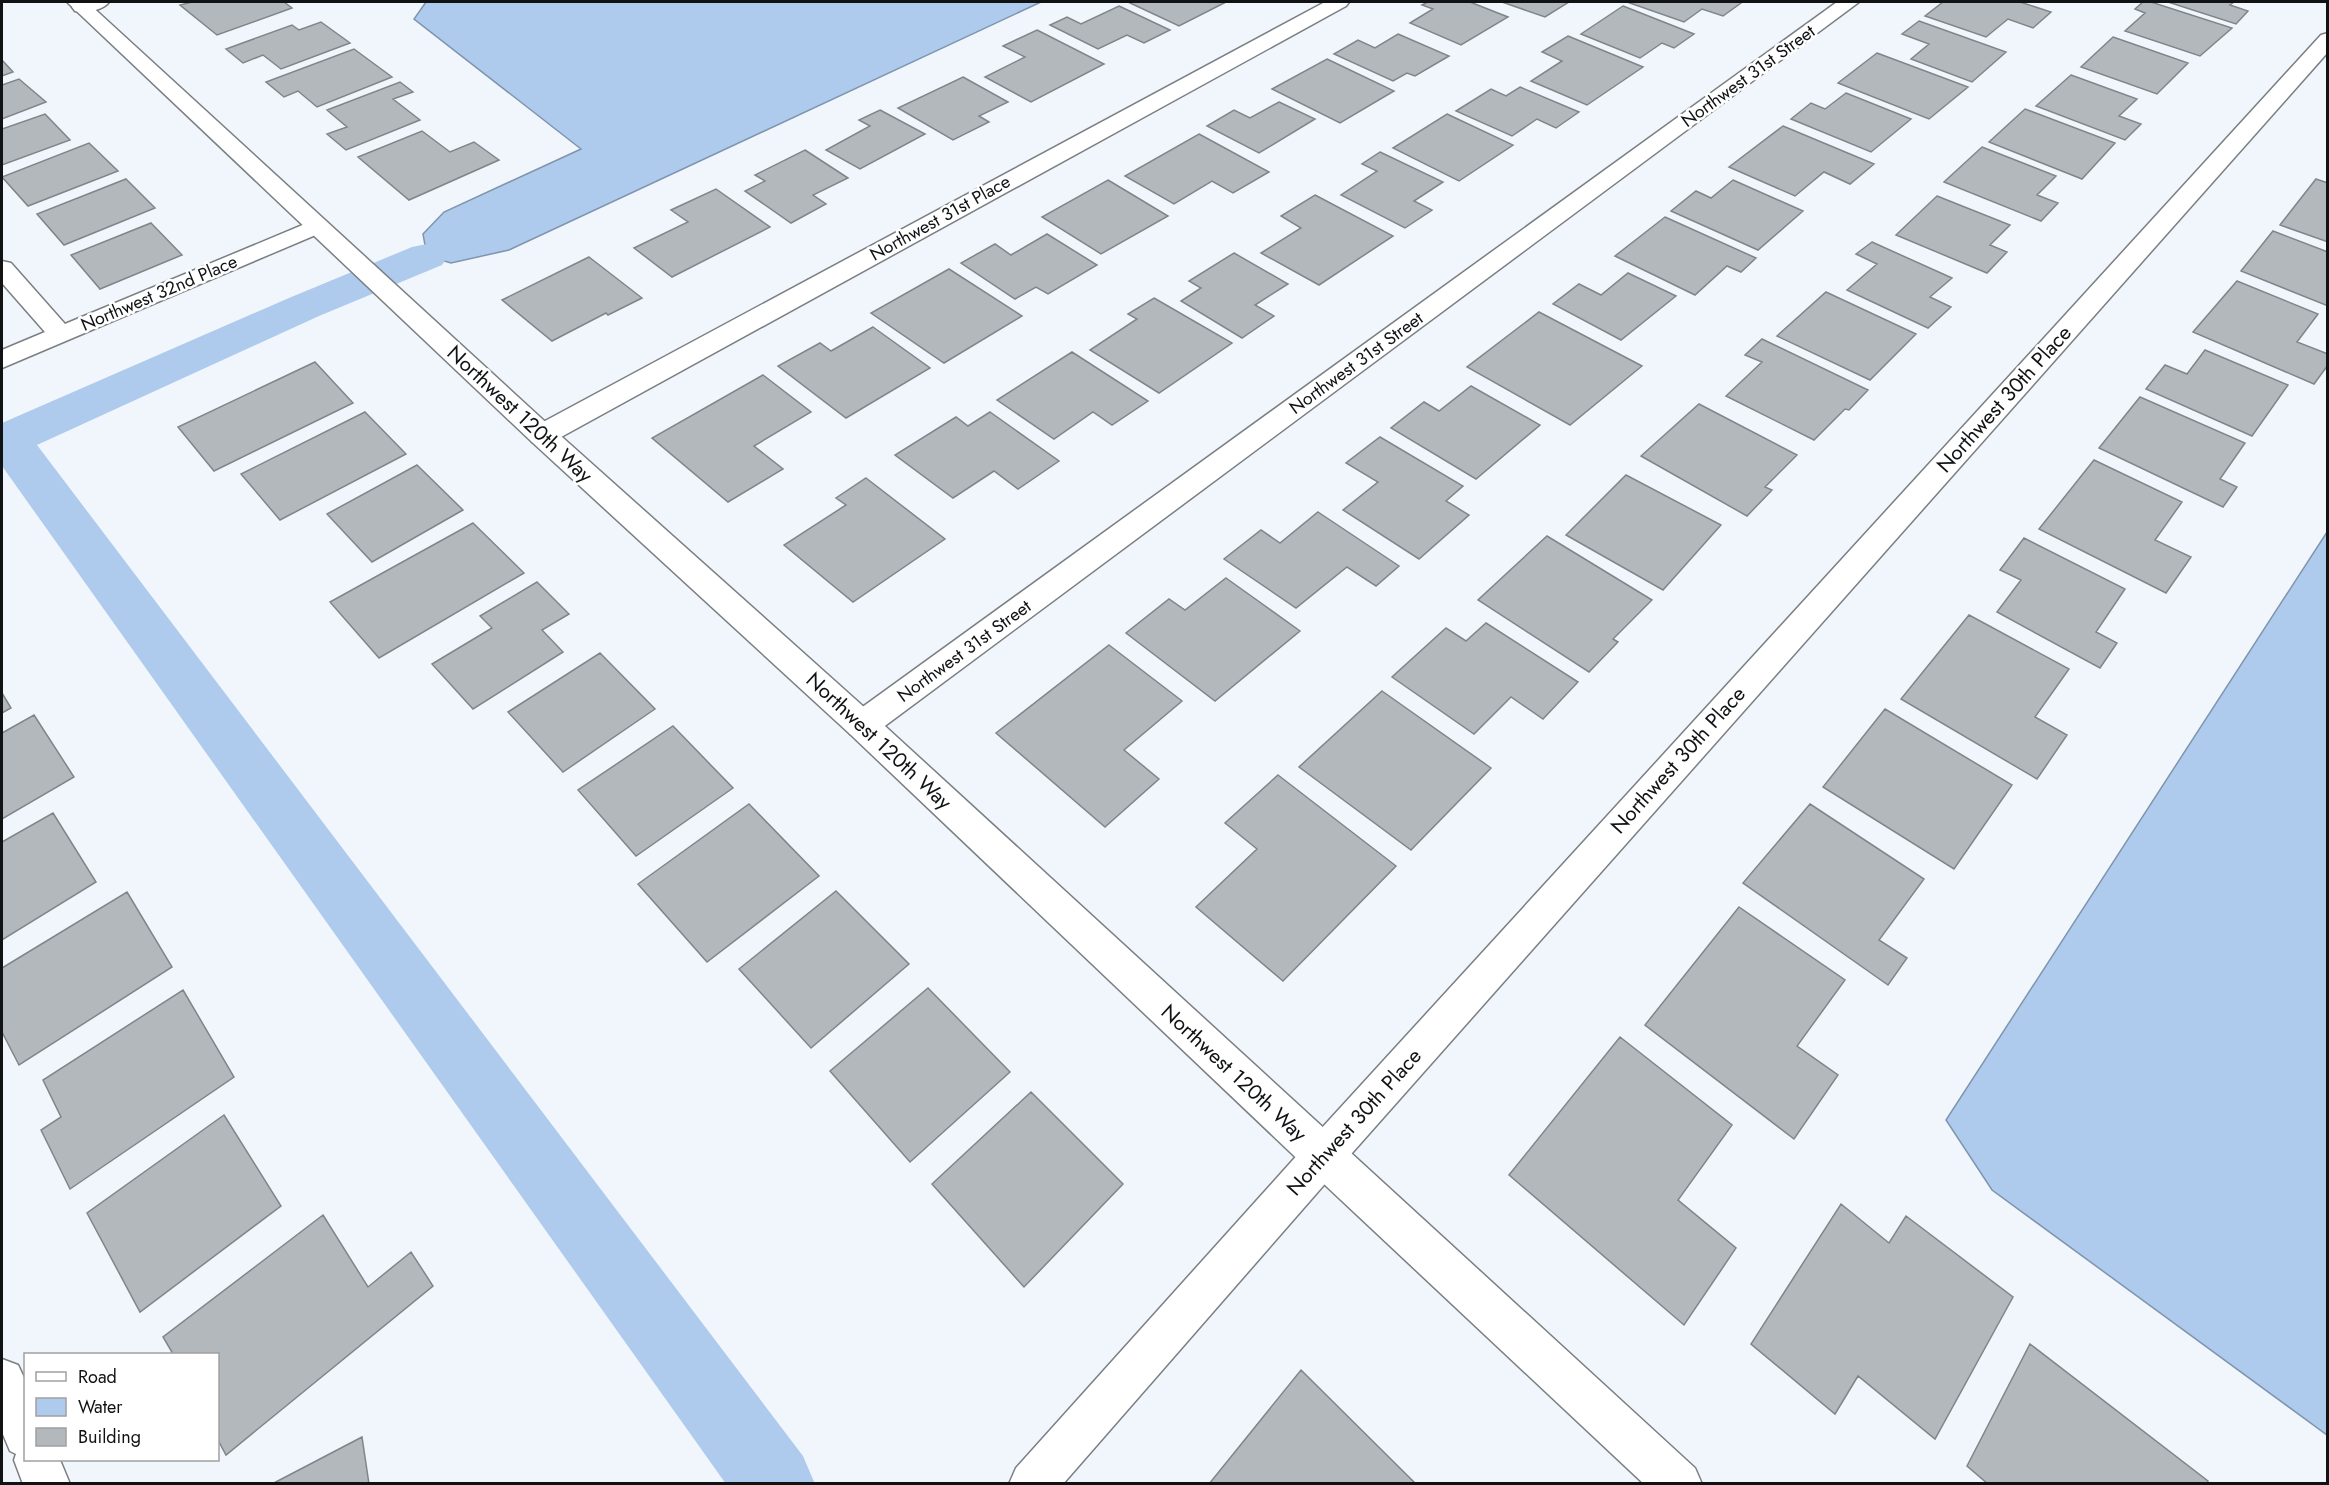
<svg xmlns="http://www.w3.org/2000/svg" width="2329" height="1485" font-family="Jost,sans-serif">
<rect width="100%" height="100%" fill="#f0f6fb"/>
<path fill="#aecbee" stroke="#7f94ad" stroke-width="1.5" d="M426 2H1041L509 250 451 263 427 256 423 234 444 212 581 149 414 19Z
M2327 532V1435L1992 1190 1946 1120Z"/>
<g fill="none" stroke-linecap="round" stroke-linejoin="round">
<path fill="#aecbee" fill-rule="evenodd" d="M427 244 442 247 448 256 442 265 319 316 37 445 803 1456 815 1484H726L2 466V423L289 298 412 247Z"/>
</g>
<path fill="#b3b8bd" stroke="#80858a" stroke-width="1.5" d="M192 2H284L292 8 217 35 180 5Z
M1128 2H1226L1179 26Z
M1428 2H1470L1508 17 1461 45 1410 23 1433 9 1422 5Z
M1502 2H1569L1545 17Z
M1627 2H1738L1741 3 1723 16 1702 9 1684 22Z
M1943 2H2020L2051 12 2033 28 2008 19 1986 37 1925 16Z
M2143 2H2151L2232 28 2200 56 2125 31 2145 13 2135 9Z
M2168 2H2234L2230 5 2248 11 2236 24Z
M1119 6 1170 30 1144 43 1127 35 1098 49 1050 25 1067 17 1081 24Z
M1623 6 1694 34 1674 48 1662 43 1640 58 1581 34Z
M1919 21 2006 52 1972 82 1911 59 1929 44 1902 34Z
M321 22 350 43 281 69 263 55 243 63 226 49 292 25 299 30Z
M1037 30 1104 64 1031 102 985 77 1025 57 1003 46Z
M1398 34 1449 56 1415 76 1407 73 1393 81 1334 54 1358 40 1375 48Z
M1568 36 1643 67 1587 105 1531 81 1562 61 1542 52Z
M2113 37 2188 63 2157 94 2081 67Z
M354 49 392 77 317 107 298 91 284 97 266 82Z
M1877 53 1968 87 1929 119 1838 83Z
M1327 59 1394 91 1340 123 1272 89Z
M2 60 13 72 2 76Z
M2071 75 2137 99 2119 116 2141 124 2125 140 2036 106Z
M963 77 1008 102 979 116 989 122 953 140 898 108Z
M19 79 46 102 2 119V85Z
M400 82 413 92 393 99 420 120 346 150 327 134 347 127 327 110Z
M1520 87 1579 112 1556 128 1537 119 1512 136 1456 111 1491 89 1506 96Z
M1846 93 1911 119 1871 152 1791 119 1811 103 1825 109Z
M1279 102 1315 119 1259 153 1207 126 1234 110 1250 118Z
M2025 109 2115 143 2082 179 1989 142Z
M880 110 925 134 860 169 826 150 870 126 859 120Z
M45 114 70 140 2 165V129Z
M1447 114 1513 145 1459 181 1393 148Z
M1783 126 1874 164 1850 184 1824 172 1795 196 1729 167Z
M422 131 450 152 474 142 499 160 409 200 358 157Z
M1199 134 1269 172 1233 193 1212 181 1174 204 1125 176Z
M89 143 118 171 28 206 2 177Z
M1982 147 2056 176 2037 195 2058 203 2041 221 1944 182Z
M805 150 848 178 813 195 826 204 791 223 745 191 765 181 755 175Z
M1380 152 1443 182 1414 201 1432 210 1405 228 1341 195 1377 171 1362 164Z
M126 179 155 208 64 245 37 214Z
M2316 179 2328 183V242L2280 225Z
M1108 180 1168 216 1101 254 1042 217Z
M1733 180 1803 211 1758 250 1671 211 1696 191 1711 198Z
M716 189 770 227 672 277 634 248 688 222 671 210Z
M1315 195 1393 236 1319 285 1261 253 1301 228 1281 216Z
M1937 196 2010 225 1990 245 2007 252 1987 273 1896 235Z
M1665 217 1756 258 1741 272 1727 266 1695 295 1615 256Z
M151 223 182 255 100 289 71 255Z
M2273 231 2328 252V306L2241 271Z
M1047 234 1097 265 1048 294 1036 287 1015 299 961 263 995 244 1011 255Z
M1872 242 1952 278 1930 297 1951 307 1928 328 1847 290 1877 264 1856 254Z
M1234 253 1288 284 1255 305 1274 316 1242 338 1181 301 1201 288 1189 281Z
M589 257 642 298 608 315 606 313 552 341 502 300Z
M949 269 1022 316 944 363 871 313Z
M1628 273 1676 296 1621 340 1553 304 1579 284 1601 295Z
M2237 281 2318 314 2297 342 2328 354V365L2314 384 2193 332Z
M1826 292 1916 334 1870 380 1777 336Z
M1154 298 1232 343 1159 393 1090 350 1137 319 1128 314Z
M1539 312 1642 366 1570 425 1467 367Z
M873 327 930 368 846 418 778 366 820 343 831 351Z
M1762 339 1868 390 1849 410 1845 409 1814 440 1726 396 1762 362 1745 355Z
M2205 350 2288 385 2252 436 2146 389 2165 365 2187 374Z
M1072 352 1148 401 1112 425 1093 412 1054 439 997 400Z
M315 362 353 403 214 471 178 427Z
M763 375 811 412 754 446 783 469 728 502 652 438Z
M1471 386 1540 425 1476 479 1391 428 1424 402 1439 411Z
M2140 397 2245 443 2220 479 2237 487 2223 507 2099 448Z
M1699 404 1797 455 1765 487 1772 490 1747 516 1641 456Z
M365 412 406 454 280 520 241 474Z
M990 412 1059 461 1018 489 994 471 953 498 895 455 956 417 968 426Z
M1380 437 1463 486 1446 501 1469 515 1419 559 1343 510 1378 482 1346 463Z
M2094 460 2182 502 2155 540 2191 557 2166 593 2039 529Z
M417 465 463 510 372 562 327 514Z
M1626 475 1721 525 1663 590 1566 535Z
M866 478 945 539 853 602 784 545 846 505 836 498Z
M1318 512 1399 566 1376 586 1347 567 1296 608 1224 559 1261 530 1280 543Z
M473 523 524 573 379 658 330 602Z
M1547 536 1652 600 1613 639 1618 642 1589 672 1478 600Z
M2024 538 2125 589 2096 632 2117 643 2100 668 1997 612 2021 580 2000 570Z
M1226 578 1300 631 1215 701 1126 633 1169 599 1185 610Z
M537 582 569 614 542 630 563 652 473 709 432 664 492 628 480 616Z
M1969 615 2069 669 2035 717 2067 735 2037 779 1901 699Z
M1486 623 1578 682 1543 719 1511 697 1474 734 1392 677 1446 628 1466 641Z
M1109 645 1182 701 1124 750 1159 779 1105 827 996 733Z
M600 653 655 709 563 772 508 712Z
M1382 691 1491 768 1411 850 1299 767Z
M2 693 11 708 2 713Z
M1885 709 2012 785 1954 869 1823 787Z
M34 715 74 777 2 819V733Z
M673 726 733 788 636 856 578 790Z
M1278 775 1396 866 1283 981 1196 907 1257 849 1225 823Z
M749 804 819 876 707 962 638 884Z
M1810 804 1924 879 1879 940 1907 958 1888 985 1743 883Z
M53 813 96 882 2 940V842Z
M836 891 909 964 811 1048 739 969Z
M127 892 172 967 19 1065 2 1032V968Z
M1739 907 1845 980 1797 1046 1838 1075 1794 1139 1645 1025Z
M928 988 1010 1072 910 1162 830 1071Z
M183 990 234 1077 70 1189 41 1130 61 1117 43 1080Z
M1620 1037 1732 1125 1678 1200 1736 1248 1684 1325 1509 1175Z
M1031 1092 1123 1184 1024 1287 932 1184Z
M224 1115 281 1206 140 1312 87 1213Z
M1841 1204 1889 1243 1906 1216 2013 1297 1935 1439 1858 1376 1835 1414 1751 1344Z
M323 1215 368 1287 411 1252 433 1286 226 1455 218 1440V1354H173L163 1337Z
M2030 1344 2208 1481 2207 1484H1988L1967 1466Z
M1301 1370 1416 1484H1209Z
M362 1437 369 1484H272Z"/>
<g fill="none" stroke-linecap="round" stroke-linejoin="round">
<g stroke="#7a7f83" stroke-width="3">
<path id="minor" d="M80 2H109C103 10 85 14 75 11L72 7Z
M1325 2H1349L1346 6 552 442 542 444 532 442 528 435 532 428Z
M1837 2H1859L874 734 862 738 850 734 846 725 850 716Z
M2328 33V52L1337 1170 1063 1484H1009L1016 1468 1309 1142 2321 35Z
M317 219 325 221 329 226 325 231 2 368V350L45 332 2 283V261L11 263 65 324Z
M2 1359 18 1365 26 1382V1460H60L70 1484H23L14 1460 16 1454 10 1451 2 1432Z"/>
</g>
<g stroke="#7a7f83" stroke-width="3">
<path id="tertiary" d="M67 2H87L552 428 874 716 1695 1468 1702 1484H1644L1309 1170 850 734 532 442Z"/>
</g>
<use href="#minor" fill="#fff" fill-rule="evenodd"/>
<use href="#tertiary" fill="#fff" fill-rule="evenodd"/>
</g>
<g text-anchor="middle" stroke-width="5" stroke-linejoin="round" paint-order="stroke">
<g font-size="18" fill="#101214" stroke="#fff">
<text transform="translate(1748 76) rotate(-36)" y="6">Northwest 31st Street</text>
<text transform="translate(940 218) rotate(-29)" y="6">Northwest 31st Place</text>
<text transform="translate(159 293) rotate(-23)" y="6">Northwest 32nd Place</text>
<text transform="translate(1356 363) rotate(-36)" y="6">Northwest 31st Street</text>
<text transform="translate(964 651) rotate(-36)" y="6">Northwest 31st Street</text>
</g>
<g font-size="21" fill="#101214" stroke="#fff">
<text transform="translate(2004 399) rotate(-48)" y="7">Northwest 30th Place</text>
<text transform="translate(520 414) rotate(43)" y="7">Northwest 120th Way</text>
<text transform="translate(879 741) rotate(43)" y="7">Northwest 120th Way</text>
<text transform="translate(1678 760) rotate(-48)" y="7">Northwest 30th Place</text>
<text transform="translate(1234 1073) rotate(43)" y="7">Northwest 120th Way</text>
<text transform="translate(1354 1122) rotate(-48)" y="7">Northwest 30th Place</text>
</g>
</g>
<rect width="2329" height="1485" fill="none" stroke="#101214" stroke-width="6"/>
<rect x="24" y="1353" width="195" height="108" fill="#ffffff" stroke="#9fa0a1" stroke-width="1.5"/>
<rect x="36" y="1372" width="30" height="9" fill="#ffffff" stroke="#9fa0a1" stroke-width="1.5"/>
<text x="78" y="1383" font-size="18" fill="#101214">Road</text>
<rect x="36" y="1398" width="30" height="18" fill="#aecbee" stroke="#9fa0a1" stroke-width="1.5"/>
<text x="78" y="1413" font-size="18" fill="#101214">Water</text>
<rect x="36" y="1428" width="30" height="18" fill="#b3b8bd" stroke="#9fa0a1" stroke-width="1.5"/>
<text x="78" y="1443" font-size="18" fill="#101214">Building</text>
</svg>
